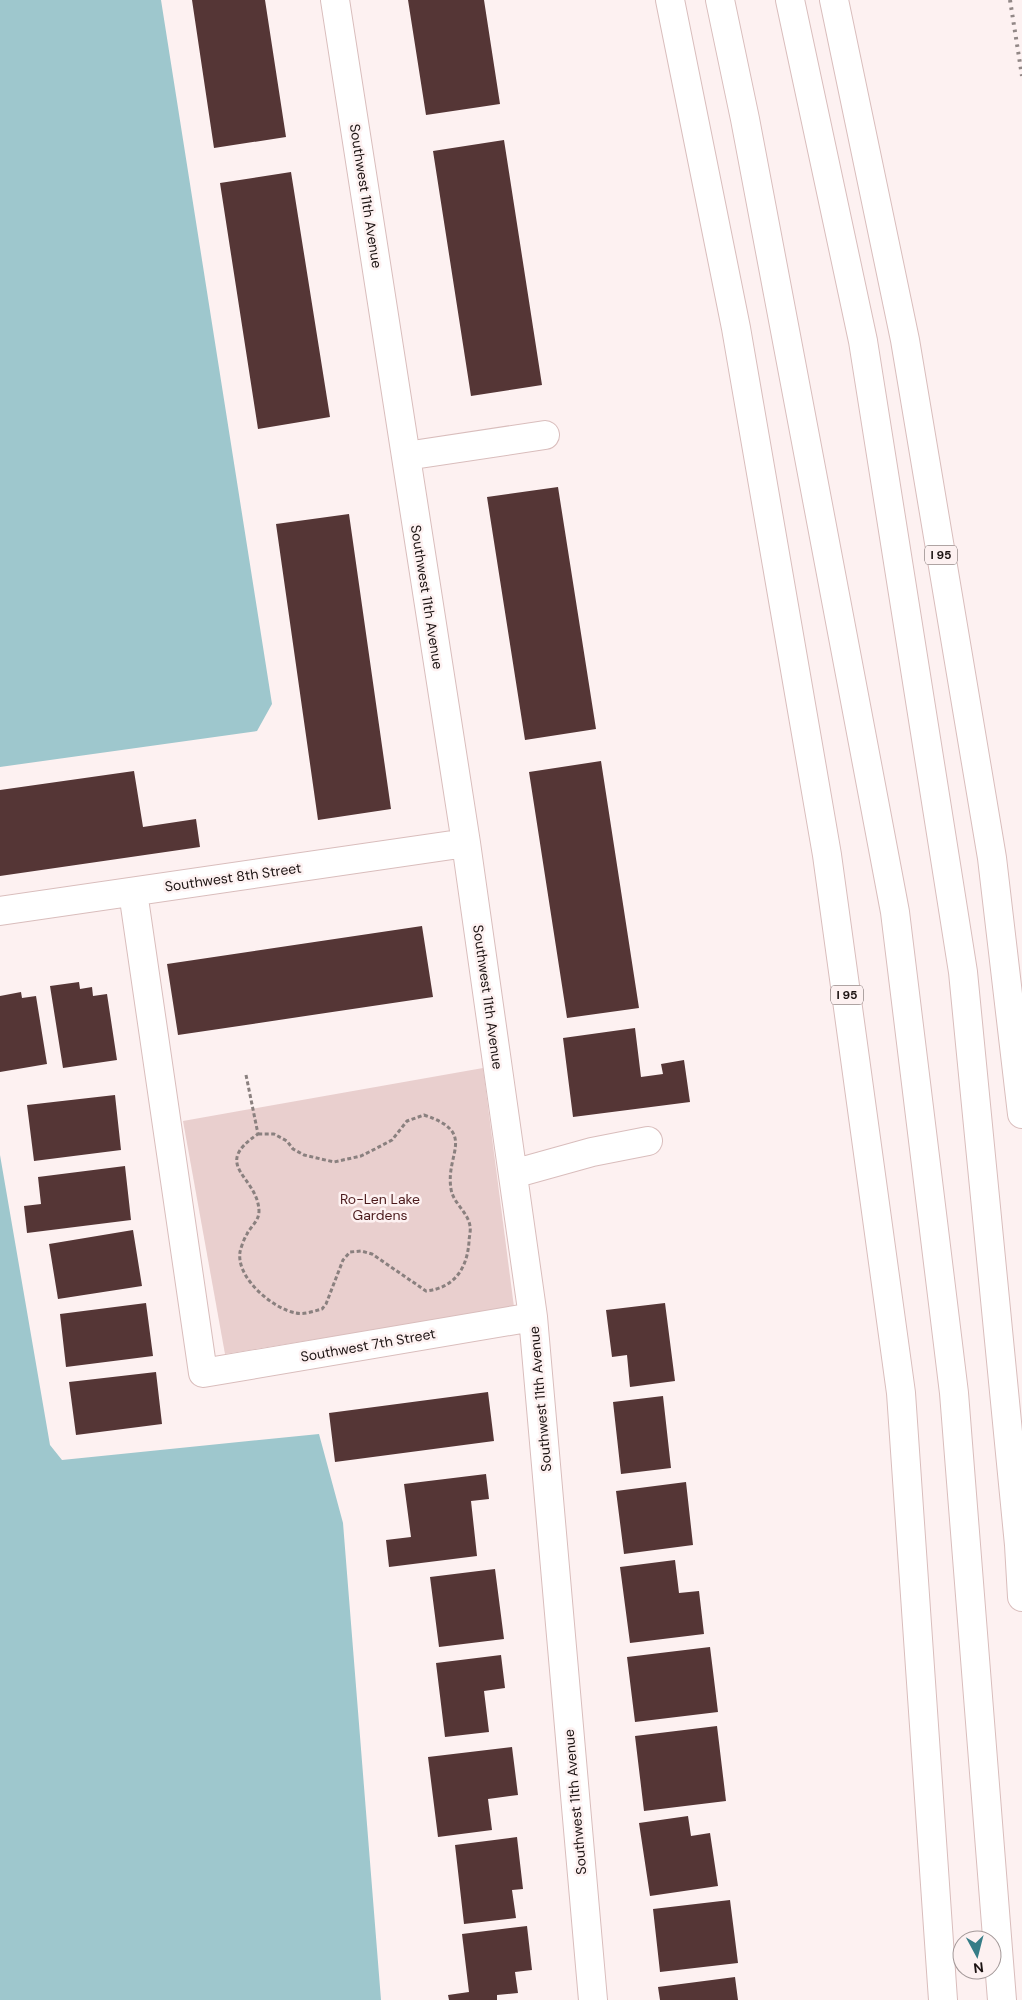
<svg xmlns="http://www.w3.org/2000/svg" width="1022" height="2000" font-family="'DM Sans',sans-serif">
<rect width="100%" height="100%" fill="#fdf1f1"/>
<path fill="#e9cfce" d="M483 1068 514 1307 225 1354 183 1121Z"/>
<path fill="#9ec7cd" d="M0 0H161L272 704 257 731 0 767Z
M0 1155 50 1445 62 1460 319 1434 343 1523 381 2000H0Z"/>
<path fill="#553636" d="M192 0H265L286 137 214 148Z
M408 0H484L500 104 426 115Z
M504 140 542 385 471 396 433 151Z
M291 172 330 417 258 429 220 183Z
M558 487 596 729 525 740 487 497Z
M349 514 391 809 318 820 276 524Z
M601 761 639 1008 567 1018 529 772Z
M134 771 143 827 196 819 200 847 0 876V790Z
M422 926 433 997 178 1035 167 964Z
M79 982 80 989 92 987 93 996 107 994 117 1060 63 1068 50 986Z
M21 992 22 998 36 996 47 1064 0 1072V996Z
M635 1028 641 1077 663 1074 661 1064 684 1060 690 1102 573 1117 563 1038Z
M115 1095 121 1150 34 1161 27 1105Z
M125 1166 131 1220 27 1233 24 1206 41 1204 38 1177Z
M133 1230 142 1286 58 1299 49 1244Z
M146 1303 153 1356 66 1367 60 1314Z
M665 1303 675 1381 630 1387 627 1355 612 1357 606 1310Z
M156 1372 162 1424 76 1435 69 1382Z
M488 1392 494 1441 335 1462 329 1413Z
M663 1396 671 1468 621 1474 613 1402Z
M486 1474 489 1499 471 1501 477 1556 389 1567 386 1540 411 1537 404 1484Z
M686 1482 693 1545 624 1554 616 1491Z
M675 1560 679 1593 699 1591 704 1634 630 1643 620 1567Z
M495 1569 504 1639 439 1647 430 1577Z
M710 1647 718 1712 635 1722 627 1657Z
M501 1655 505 1688 484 1691 489 1732 445 1737 436 1663Z
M717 1726 726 1801 644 1811 635 1736Z
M512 1747 518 1795 488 1799 492 1830 438 1837 428 1757Z
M688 1816 691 1836 710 1833 718 1886 650 1896 639 1823Z
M517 1837 523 1889 512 1890 516 1918 464 1924 455 1845Z
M730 1900 738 1963 660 1972 653 1909Z
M527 1926 532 1970 515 1972 518 1993 497 1995V2000H449L448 1995 469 1992 462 1934Z
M735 1977 738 2000H660L658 1987Z"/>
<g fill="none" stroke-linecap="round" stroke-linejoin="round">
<g stroke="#d9bdbc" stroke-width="30">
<path id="minor" d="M335 0 466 843 533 1317 593 2000
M406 456 545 435
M133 892 203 1373 533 1317
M0 911 466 843
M513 1174 592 1152 648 1141"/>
</g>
<g stroke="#d9bdbc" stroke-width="30">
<path id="highway" d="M670 0 736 328 827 855 901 1393 943 2000
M720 0 745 119 895 912 954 1393 1002 2000
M790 0 863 341 963 972 1019 1545 1022 1597
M834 0 905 340 992 858 1022 1114"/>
</g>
<path stroke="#8a807f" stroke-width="3" stroke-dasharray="4 2.5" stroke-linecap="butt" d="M246 1075 258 1134C210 1166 258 1176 259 1211 259 1221 251 1226 247 1234 244 1239 241 1247 240 1252 236 1278 273 1309 296 1313 304 1315 314 1311 322 1309L326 1304 343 1260 350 1252 361 1251 372 1254 426 1291C454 1288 467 1269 469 1242 469 1237 471 1231 470 1226 468 1212 453 1203 451 1189 445 1153 478 1133 424 1115L407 1121 392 1140 375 1149 361 1156 334 1162 304 1155 293 1149 287 1141 274 1134H258"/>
<use href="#minor" stroke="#fff" stroke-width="28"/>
<use href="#highway" stroke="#fff" stroke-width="28"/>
<path stroke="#918786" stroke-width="4" stroke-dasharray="2.5 5" stroke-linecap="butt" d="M1010 0 1022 76"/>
</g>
<g text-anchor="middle" stroke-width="5" stroke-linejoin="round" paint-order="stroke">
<g fill="#fdf1f1" stroke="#605655" stroke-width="1">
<rect x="925" y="545.5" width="32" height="19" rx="4"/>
<rect x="831" y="985.5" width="32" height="19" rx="4"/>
</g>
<g font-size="12" font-weight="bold" fill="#1c1312">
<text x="941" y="559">I 95</text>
<text x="847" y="999">I 95</text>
</g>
<g font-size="14" fill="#1c1312" stroke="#fdf1f1">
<text transform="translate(366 196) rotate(81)" y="5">Southwest 11th Avenue</text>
<text transform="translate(427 597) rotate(81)" y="5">Southwest 11th Avenue</text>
<text transform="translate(233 877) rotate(-8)" y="5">Southwest 8th Street</text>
<text transform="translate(488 997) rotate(82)" y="5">Southwest 11th Avenue</text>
<text transform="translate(368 1345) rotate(-10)" y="5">Southwest 7th Street</text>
<text transform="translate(540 1399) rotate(-95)" y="5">Southwest 11th Avenue</text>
<text transform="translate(575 1802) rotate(-95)" y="5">Southwest 11th Avenue</text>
</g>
<g font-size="14" fill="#4a191b" stroke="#fdf1f1">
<text x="380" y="1204">Ro-Len Lake<tspan x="380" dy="16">Gardens</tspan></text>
</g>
</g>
<g transform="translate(977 1955) rotate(173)"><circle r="24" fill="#fdf1f1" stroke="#a39898"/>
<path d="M0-4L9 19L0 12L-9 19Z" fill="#367d87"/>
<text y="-8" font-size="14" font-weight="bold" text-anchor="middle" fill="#1c1312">N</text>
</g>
</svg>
